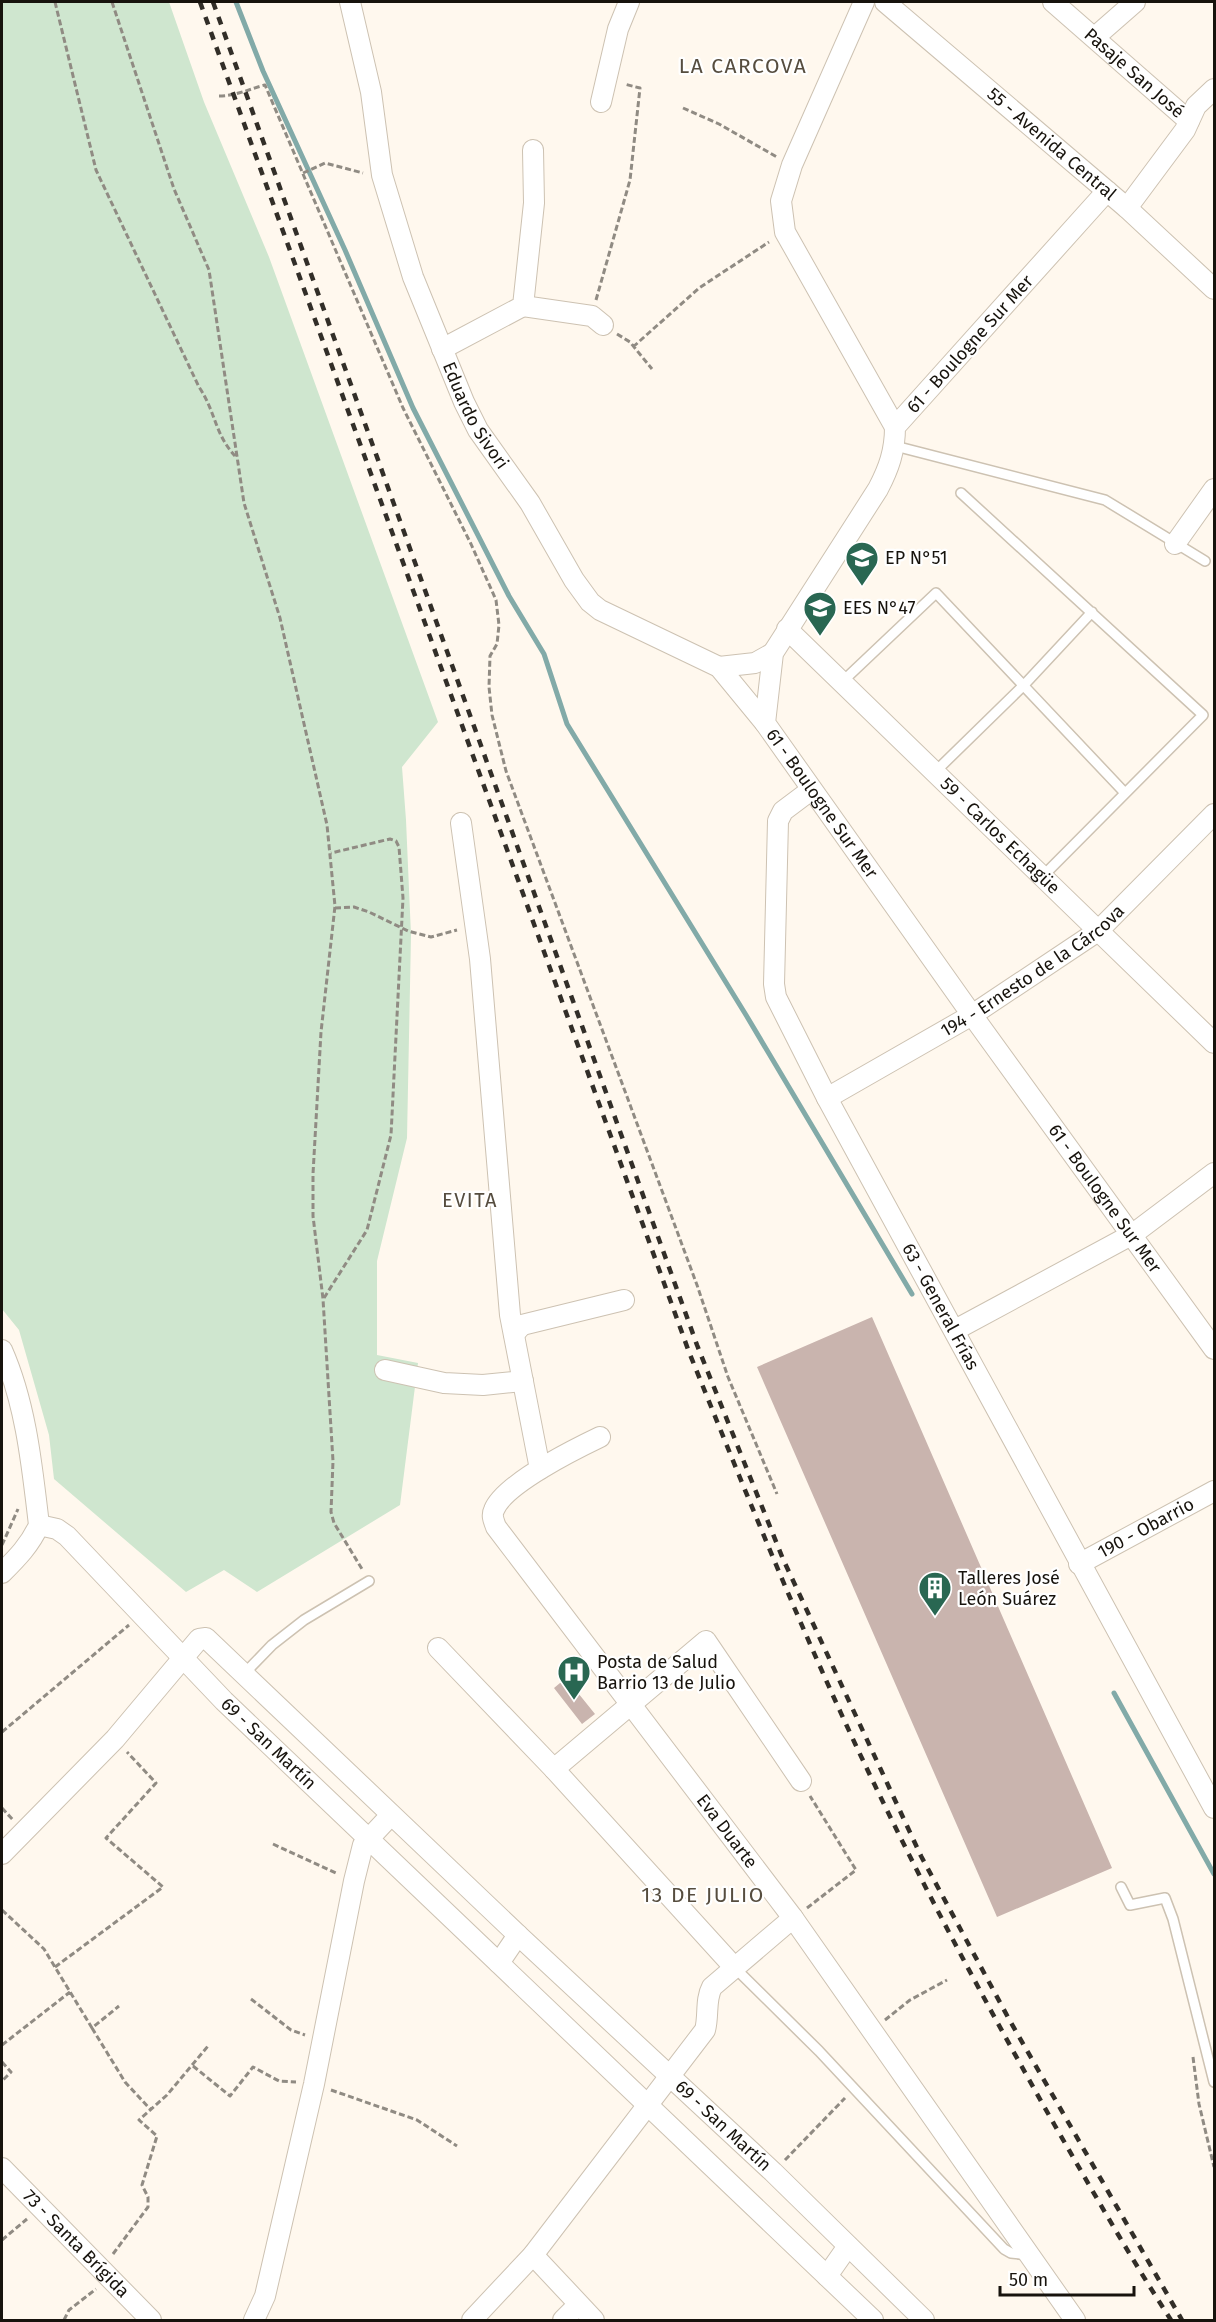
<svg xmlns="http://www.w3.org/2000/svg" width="1216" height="2322" font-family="'Fira Sans',sans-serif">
<rect width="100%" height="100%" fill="#fff8ee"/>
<path fill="#cfe6cf" d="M2 2H169L204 102 269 257 438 722 402 767 406 820 411 935 407 1138 377 1261V1355L418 1363 400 1505 257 1592 224 1570 186 1592 54 1479 49 1435 19 1330 2 1309Z"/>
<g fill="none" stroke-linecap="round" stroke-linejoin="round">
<path stroke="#82aaa8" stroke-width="5" d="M236 2 263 71 345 250 413 408 509 596 544 654 567 724 746 1015 912 1294
M1114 1693 1214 1874"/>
</g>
<path fill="#c9b4ae" d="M872 1317 1112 1868 997 1917 757 1367Z
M566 1678 595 1714 582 1724 554 1688Z"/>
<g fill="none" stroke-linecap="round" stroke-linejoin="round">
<g stroke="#cdc2b2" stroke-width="12">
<path id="lane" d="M895 446 1105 500 1205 561
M961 493 1203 715 1042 877
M842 682 936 593 1125 793
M936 771 1024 685 1092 612
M244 1674 272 1645 304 1620 369 1581
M1121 1887 1130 1905 1165 1898 1173 1919 1214 2082
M734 1967 819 2051 1004 2249 1011 2253 1028 2255"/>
</g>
<g stroke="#cdc2b2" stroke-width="22">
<g id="street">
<path id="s1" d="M350 2 371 92 382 175 413 277 464 402 478 430 530 503 574 580 590 602 600 610 719 667 765 723"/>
<path d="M864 2 792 165 781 201 785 232 895 427"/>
<path id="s2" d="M885 2 1127 208 1214 289"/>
<path id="s3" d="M1053 2 1189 121"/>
<path d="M1095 37 1135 2"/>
<path d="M601 102 618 29 629 2"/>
<path id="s4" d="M1107 191 895 427C895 451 889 468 878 489L773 653 765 723 972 1015 1214 1349"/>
<path d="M1127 208 1185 130 1196 106 1214 89"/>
<path d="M523 306 592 316 603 325"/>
<path d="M442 349 523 306 534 203 533 150"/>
<path d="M1175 544 1214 489"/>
<path id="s5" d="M787 629 1214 1043"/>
<path d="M719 667 755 663 773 653"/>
<path id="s6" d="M811 790 783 811 778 821 774 984 776 997 827 1098 1214 1808"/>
<path d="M461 823 480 959 510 1315 540 1469"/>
<path id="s7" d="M827 1098 972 1015 1098 931 1214 814"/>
<path d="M955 1330 1133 1234 1214 1173"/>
<path d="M514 1334 522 1325 624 1300"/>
<path d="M2 1350C26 1404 32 1466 39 1525 30 1545 17 1558 2 1573"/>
<path d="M385 1370 444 1383 483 1385 523 1381"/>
<path id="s8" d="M600 1437C575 1449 504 1484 494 1510 491 1516 494 1521 496 1527L793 1918 1075 2320"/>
<path id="s9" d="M39 1525 57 1529 67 1536 224 1701 873 2320"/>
<path id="s10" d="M1079 1564 1214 1491"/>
<path d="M438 1648 554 1769 734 1967"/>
<path d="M554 1769 706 1641 801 1781"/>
<path d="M2 1854 115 1739 199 1639 206 1638 518 1935"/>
<path id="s11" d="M499 1963 518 1935 773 2172 924 2320"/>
<path id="s12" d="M2 2168 151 2320"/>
<path d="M533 2255 594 2320"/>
<path d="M827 2276 848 2246"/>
<path d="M254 2320 265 2296 314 2084 354 1881 363 1845 391 1815"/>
<path d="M472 2320 533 2255 705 2030C709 2016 705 2000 712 1987L793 1918"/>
<path d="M563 2320 578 2305"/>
</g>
</g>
<path stroke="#908b83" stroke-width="3" stroke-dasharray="6 3" stroke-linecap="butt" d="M55 2 96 170 199 387C216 412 214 433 235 456
M112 2 174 189 209 270 244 503 280 618 327 825 335 906 321 1032 313 1174V1216L323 1299 333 1461 331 1512 334 1523 362 1569
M219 96C236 96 249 89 265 85L403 408 471 544 496 600 499 625 497 644 490 656 489 687 492 715 506 771 697 1285 728 1377 777 1494
M683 108 719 124 777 157
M303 173 325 163 363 173
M596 300 630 180 640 88 624 84
M617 334 630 342 652 369
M633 347 699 288 769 242
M335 908 354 907 369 912 408 931 431 937 457 930
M324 1298 367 1230 391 1135 403 898 399 847 396 841 390 839 331 853
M2 1545 18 1509
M2 1732 129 1625
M2 1808 13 1820
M273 1844 338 1874
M807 1908 856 1870 810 1796
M2 1910 44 1949 92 2028 119 2006
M55 1967 163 1887 106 1838 156 1783 127 1752
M251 1999 291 2030 305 2035
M885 2020 910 2000 947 1980
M92 2028 125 2082 151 2110
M2 2045 70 1992
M1193 2057 1199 2104 1214 2167
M2 2062 11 2072 2 2081
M193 2066 230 2096 253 2067 279 2081 296 2082
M331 2090 417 2120 457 2146
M785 2160 845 2098
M2 2240 27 2219
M113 2254 148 2207V2197L142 2185 157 2136 139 2120 167 2095 208 2046
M64 2320 69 2310 96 2289"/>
<use href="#lane" stroke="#fff" stroke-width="9"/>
<use href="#street" stroke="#fff" stroke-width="20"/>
<path stroke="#322e28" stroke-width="4.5" stroke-dasharray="8 8" stroke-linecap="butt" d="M200 2 689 1352C750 1503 811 1655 883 1802 936 1911 994 2018 1054 2124 1092 2190 1130 2257 1171 2320
M213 2 697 1345 783 1559 921 1856 1010 2021 1182 2320"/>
</g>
<defs>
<g id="school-pin" transform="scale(1.725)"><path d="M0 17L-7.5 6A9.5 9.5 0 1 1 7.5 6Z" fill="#296752" stroke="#fff"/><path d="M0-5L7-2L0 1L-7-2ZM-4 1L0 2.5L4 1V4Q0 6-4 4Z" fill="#fff"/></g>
<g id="building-pin" transform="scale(1.725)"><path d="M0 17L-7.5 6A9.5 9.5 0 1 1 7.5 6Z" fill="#296752" stroke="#fff"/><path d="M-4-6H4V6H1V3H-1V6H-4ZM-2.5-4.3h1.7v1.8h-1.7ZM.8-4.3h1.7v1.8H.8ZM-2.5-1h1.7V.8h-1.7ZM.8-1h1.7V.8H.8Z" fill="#fff"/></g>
<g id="hospital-pin" transform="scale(1.725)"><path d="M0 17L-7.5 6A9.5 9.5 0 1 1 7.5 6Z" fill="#296752" stroke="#fff"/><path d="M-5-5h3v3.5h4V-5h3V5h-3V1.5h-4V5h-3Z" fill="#fff"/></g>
</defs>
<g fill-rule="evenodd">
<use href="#school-pin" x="862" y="558"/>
<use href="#school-pin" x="820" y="608"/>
<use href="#building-pin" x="935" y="1588"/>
<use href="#hospital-pin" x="574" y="1672"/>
</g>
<g text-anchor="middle" stroke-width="4.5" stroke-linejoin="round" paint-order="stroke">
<g font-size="18" fill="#17130d" stroke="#fff">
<text dy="6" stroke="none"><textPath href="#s3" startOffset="108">Pasaje San José</textPath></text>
<text dy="6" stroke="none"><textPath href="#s2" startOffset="219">55 - Avenida Central</textPath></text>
<text transform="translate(970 344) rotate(-48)" y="6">61 - Boulogne Sur Mer</text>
<text dy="6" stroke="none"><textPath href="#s1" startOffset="435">Eduardo Sivori</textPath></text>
<text dy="6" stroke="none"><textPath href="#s4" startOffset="746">61 - Boulogne Sur Mer</textPath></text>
<text dy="6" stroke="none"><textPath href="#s5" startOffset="297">59 - Carlos Echagüe</textPath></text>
<text dy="6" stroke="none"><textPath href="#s7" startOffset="242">194 - Ernesto de la Cárcova</textPath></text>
<text dy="6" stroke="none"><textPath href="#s4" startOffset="1232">61 - Boulogne Sur Mer</textPath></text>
<text dy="6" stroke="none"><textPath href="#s6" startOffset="573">63 - General Frías</textPath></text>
<text dy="6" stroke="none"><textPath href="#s10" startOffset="76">190 - Obarrio</textPath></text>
<text dy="6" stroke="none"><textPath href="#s9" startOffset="320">69 - San Martín</textPath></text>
<text dy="6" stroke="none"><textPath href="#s8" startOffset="530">Eva Duarte</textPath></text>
<text dy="6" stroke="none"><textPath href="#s11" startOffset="314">69 - San Martín</textPath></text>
<text dy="6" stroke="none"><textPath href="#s12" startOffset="106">73 - Santa Brígida</textPath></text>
</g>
<g font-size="18" fill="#17130d" stroke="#fff" text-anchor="start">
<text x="885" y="564">EP N°51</text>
<text x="843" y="614">EES N°47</text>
<text x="958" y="1584">Talleres José<tspan x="958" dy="21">León Suárez</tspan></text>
<text x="597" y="1668">Posta de Salud<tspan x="597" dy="21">Barrio 13 de Julio</tspan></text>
</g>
<g font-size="20" letter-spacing="1.5" fill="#564d3f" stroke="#fff">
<text x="470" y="1207">EVITA</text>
</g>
<g font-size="21" letter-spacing="1.5" fill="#564d3f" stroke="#fff">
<text x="743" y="73">LA CARCOVA</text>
<text x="703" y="1902">13 DE JULIO</text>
</g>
</g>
<rect width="1216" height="2322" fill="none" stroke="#17130d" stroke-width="6"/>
<path d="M1000 2286v9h134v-9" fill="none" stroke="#17130d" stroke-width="3"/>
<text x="1009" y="2286" font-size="18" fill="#17130d" stroke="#ffffff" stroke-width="4.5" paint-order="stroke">50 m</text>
</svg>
